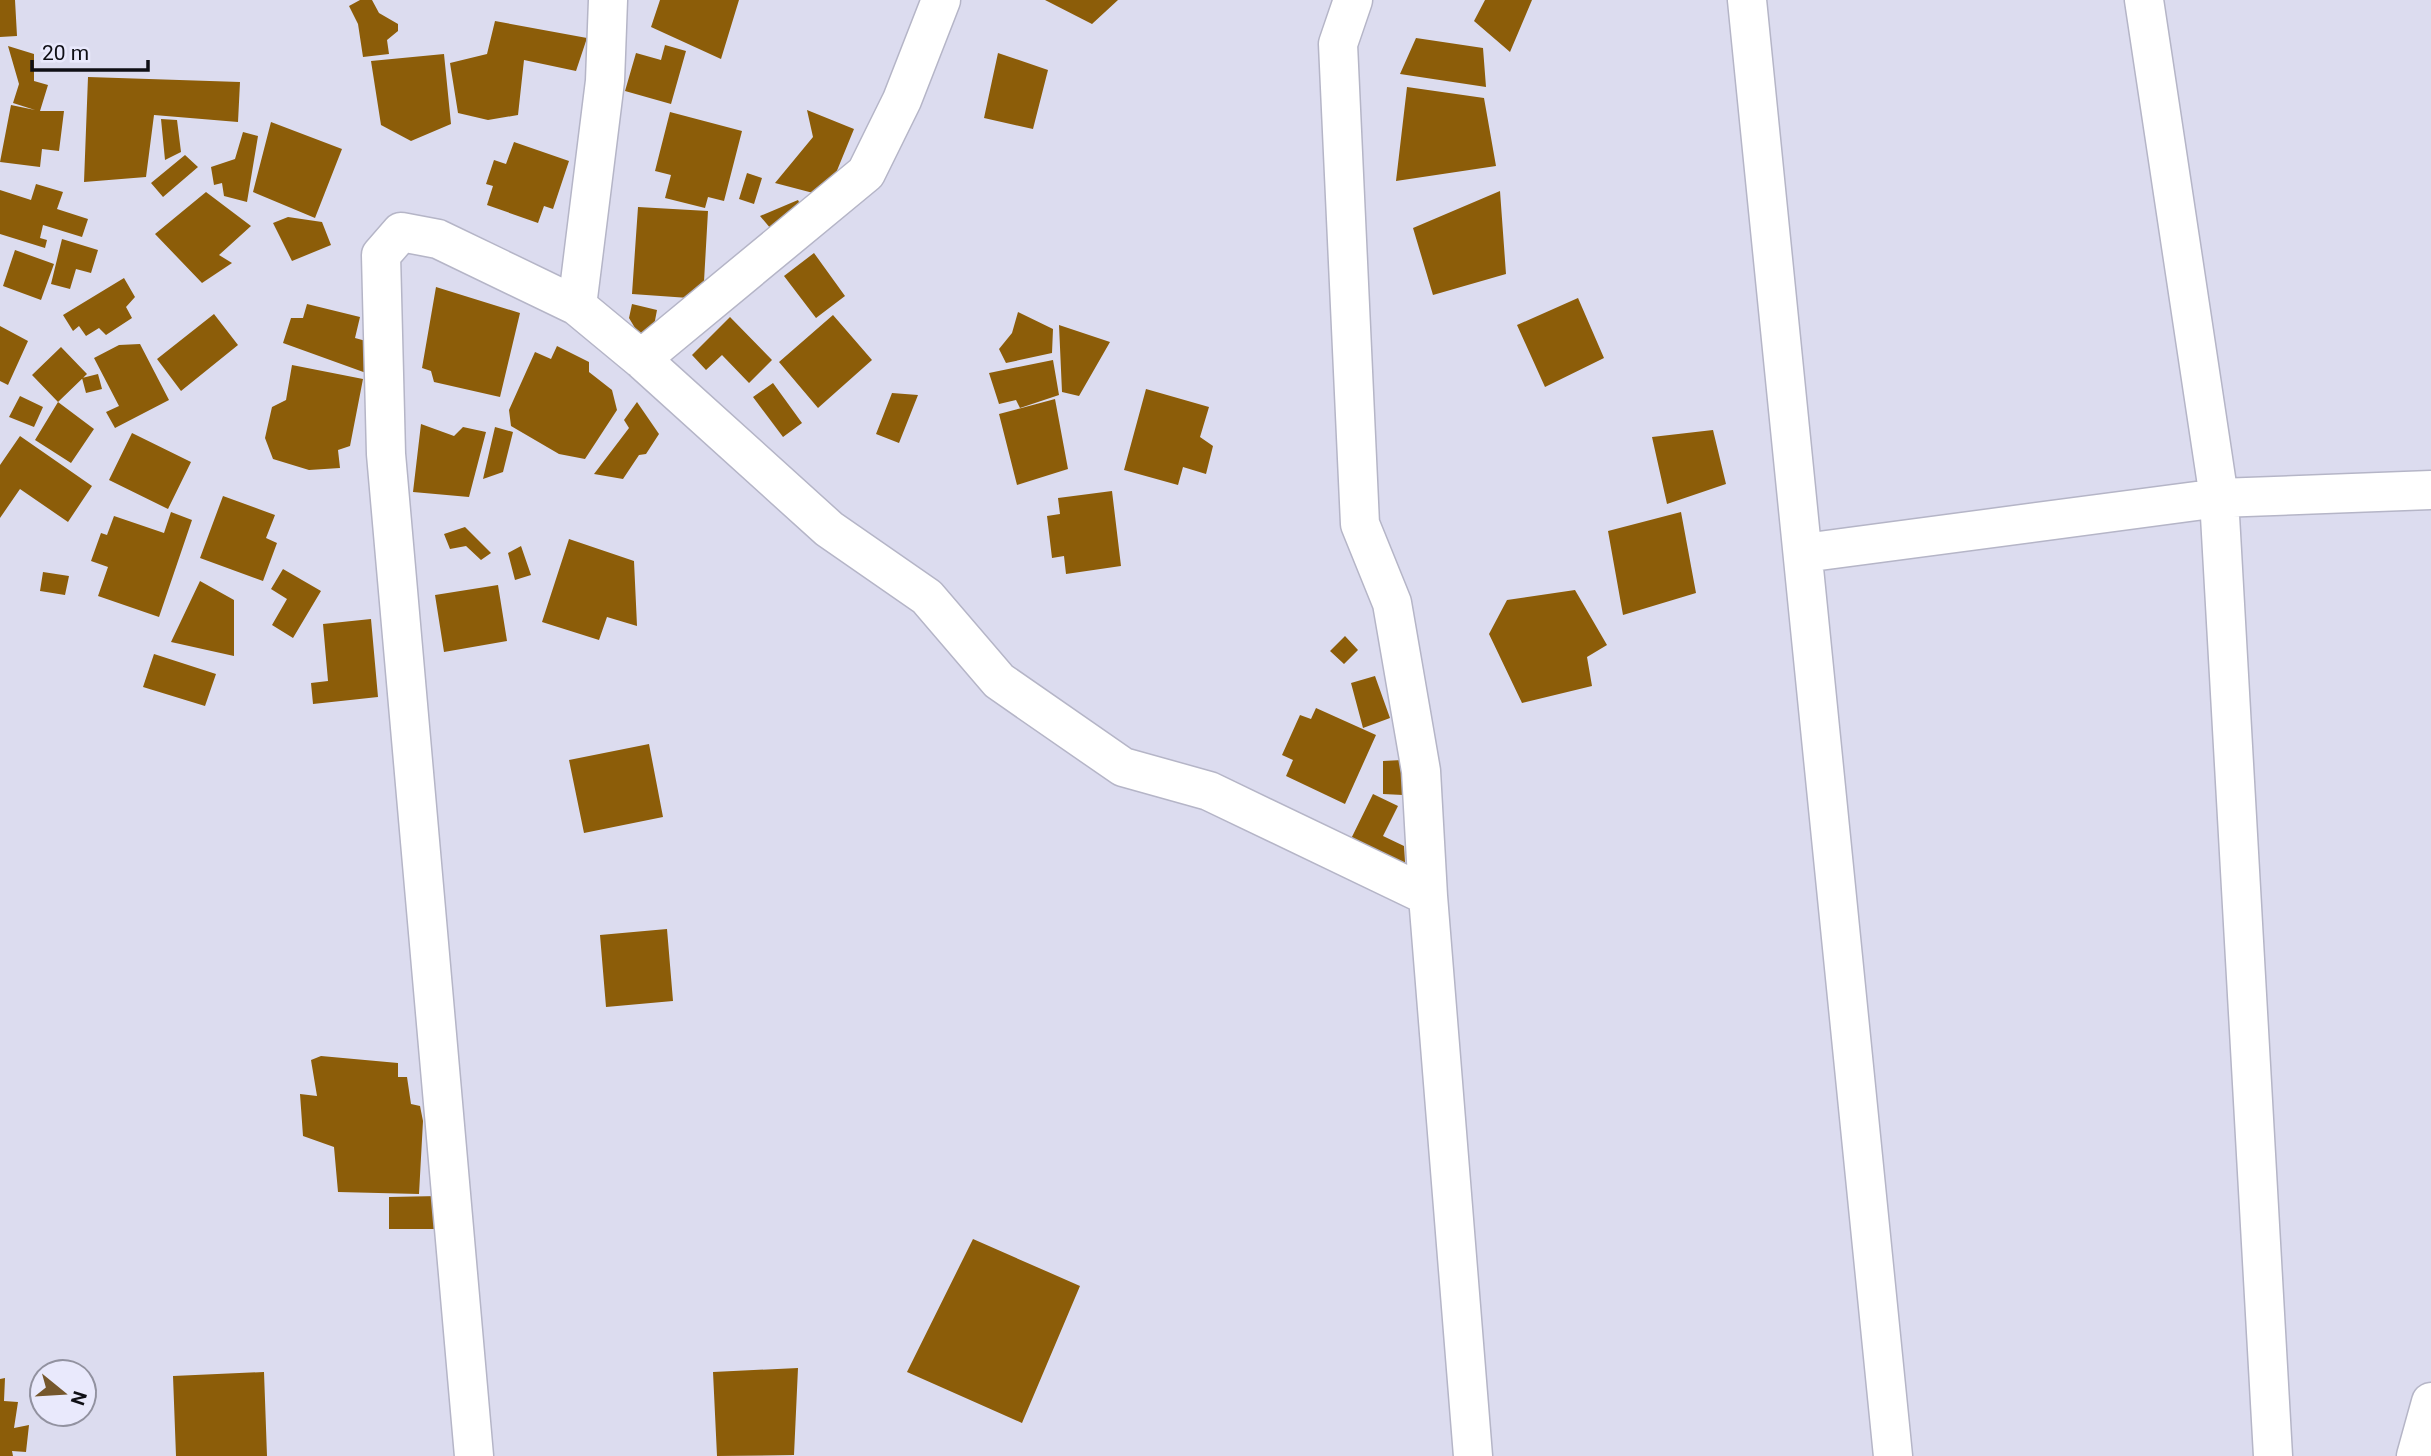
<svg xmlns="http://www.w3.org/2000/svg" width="2431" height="1456" font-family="Roboto,sans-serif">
<rect width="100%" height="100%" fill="#dcdcef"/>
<path fill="#8c5d09" d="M0 0H15L17 36 0 37Z
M360 0H372L379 13 398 24V31L387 40 389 54 363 57 358 24 349 6Z
M660 0H739L721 59 651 27Z
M1045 0H1118L1092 24Z
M1485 0H1532L1510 52 1474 21Z
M495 21 587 38 576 71 524 60 518 115 488 120 458 113 450 63 487 54Z
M1416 38 1483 48 1486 87 1400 74Z
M665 45 686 51 671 104 625 91 636 53 661 60Z
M8 46 34 54V81L48 85 40 111H64L59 151 42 149 40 167 0 162 11 105 35 110 13 103 19 84Z
M998 53 1048 70 1033 129 984 118Z
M444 54 451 124 411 141 381 125 371 61Z
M88 77 240 82 238 122 154 115 146 177 84 182Z
M1407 87 1484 98 1496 166 1396 181Z
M807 110 854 129 836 173 819 186 817 194 775 183 813 137Z
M670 112 742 131 724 201 708 197 705 208 665 198 671 175 655 171Z
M161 119 177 120 181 152 165 160Z
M271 122 342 149 315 218 253 192Z
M243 132 258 136 247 202 224 196 222 183 214 185 211 167 235 159Z
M514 142 569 161 553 209 544 206 538 223 487 205 493 186 486 184 494 160 506 164Z
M185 155 198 167 163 197 151 183Z
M747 173 762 178 754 204 739 199Z
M36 184 63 192 57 209 88 219 82 237 43 225 40 238 47 240 45 248 0 234V190L31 200Z
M1500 191 1506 274 1433 295 1413 228Z
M206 192 251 226 219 255 232 263 202 283 155 234Z
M798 200 805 214 771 229 760 216Z
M638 207 708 211 703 299 632 294Z
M288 217 322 222 331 245 292 261 273 223Z
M62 239 98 250 91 273 76 269 70 289 51 284Z
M15 250 54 264 41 300 3 286Z
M814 253 845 296 816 318 784 276Z
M124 278 135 297 126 307 132 318 106 335 99 328 86 336 79 326 73 331 63 315Z
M436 287 520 313 500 397 434 382 431 371 422 368Z
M1578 298 1604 358 1545 387 1517 325Z
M307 304 360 317 355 338 377 344 380 378 283 343 291 318H303Z
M632 304 657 310 653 331 641 338 629 318Z
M1018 312 1053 329 1052 353 1006 363 999 349 1012 333Z
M214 314 238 345 181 391 157 359Z
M833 315 872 360 818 408 779 362Z
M730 317 772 360 749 383 722 355 706 370 692 355Z
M1059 325 1110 342 1079 396 1062 392Z
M0 326 28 341 8 385 0 381Z
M140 344 169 400 115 428 106 412 119 406 94 358 119 345Z
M557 346 589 362V372L612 390 617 410 585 459 559 454 511 426 509 410 535 352 551 359Z
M61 347 87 374 58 402 32 375Z
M1053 360 1059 395 1020 408 1016 400 999 404 989 373Z
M292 365 363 379 350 446 338 450 340 468 309 470 273 459 265 438 272 407 286 400Z
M98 374 102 389 86 393 82 378Z
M773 383 802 423 783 437 753 397Z
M1146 389 1209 407 1200 437 1213 446 1206 474 1183 467 1178 485 1124 470Z
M892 393 918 395 899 443 876 434Z
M20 396 43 407 34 427 9 417Z
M1055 399 1068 469 1017 485 999 414Z
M58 402 94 429 71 463 35 440Z
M637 402 659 434 646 454 639 455 623 479 594 474 629 428 624 420Z
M421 424 454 436 463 427 486 432 469 497 413 492Z
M495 427 513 432 503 472 483 479Z
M1713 430 1726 484 1667 504 1652 437Z
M132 433 191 462 168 509 109 480Z
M20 436 92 486 68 522 20 489 0 518V465Z
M1112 491 1121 566 1066 574 1064 556 1052 558 1047 516 1060 514 1058 498Z
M223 496 275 515 266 538 277 543 263 581 200 558Z
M171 512 192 520 159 617 98 596 108 567 91 561 101 533 107 535 114 516 164 533Z
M1681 512 1696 593 1623 615 1608 531Z
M465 527 491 553 481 560 466 546 450 549 444 534Z
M569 539 634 561 637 626 607 617 599 640 542 622Z
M521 546 531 575 515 580 508 553Z
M283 569 321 591 293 638 272 625 287 599 271 589Z
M43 572 69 576 65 595 40 591Z
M200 581 234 600V656L171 642Z
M498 585 507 641 444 652 435 595Z
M1575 590 1607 645 1587 657 1592 686 1522 703 1489 634 1507 600Z
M371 619 378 697 313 704 311 683 328 681 323 624Z
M1345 636 1358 650 1344 664 1330 651Z
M154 654 216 674 205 706 143 687Z
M1375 676 1390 718 1363 728 1351 683Z
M1316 708 1376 735 1345 804 1286 776 1293 760 1282 755 1300 715 1311 719Z
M649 744 663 817 584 833 569 760Z
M1402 760 1403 795 1383 794V761Z
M1373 794 1398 806 1383 836 1404 846 1406 877 1347 847Z
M667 929 673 1001 606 1007 600 935Z
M321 1056 398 1063V1077H407L411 1104 420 1106 423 1121 419 1194 338 1192 334 1147 303 1136 300 1094 317 1096 311 1060Z
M439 1196V1229H389V1197Z
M973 1239 1080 1286 1022 1423 907 1372Z
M798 1368 794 1455 717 1456 713 1372Z
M264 1372 267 1456H176L173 1376Z
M5 1378 4 1401 18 1402 14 1428 29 1425 26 1452 12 1451 13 1456H0V1379Z"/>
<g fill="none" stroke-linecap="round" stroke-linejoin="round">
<g stroke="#b5b5c7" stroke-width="41">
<path id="minor" d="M1353 0 1338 44 1360 524 1392 603 1421 771 1428 896 1473 1456
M1747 0 1893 1456
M2144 0 2219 498 2273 1456
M577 306 605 81 608 0
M641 359 866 173 902 100 941 0
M1804 553 2219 498 2431 490
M474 1456 386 454 381 255 401 232 438 239 577 306 641 359 829 529 927 597 999 681 1123 767 1209 791 1428 896
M2416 1456 2431 1402"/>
</g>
<use href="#minor" stroke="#fff" stroke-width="38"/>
</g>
<g transform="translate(63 1393) rotate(108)"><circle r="33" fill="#e9e9fc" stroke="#9292a0" stroke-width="2"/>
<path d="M0-5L12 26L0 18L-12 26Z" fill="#75572c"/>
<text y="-10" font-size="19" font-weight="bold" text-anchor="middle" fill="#0f0f15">N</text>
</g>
<path d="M32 60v10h116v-10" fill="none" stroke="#0f0f15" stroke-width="3.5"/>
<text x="42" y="60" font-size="21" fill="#0f0f15" stroke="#e9e9fc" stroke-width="5" paint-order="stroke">20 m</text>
</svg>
